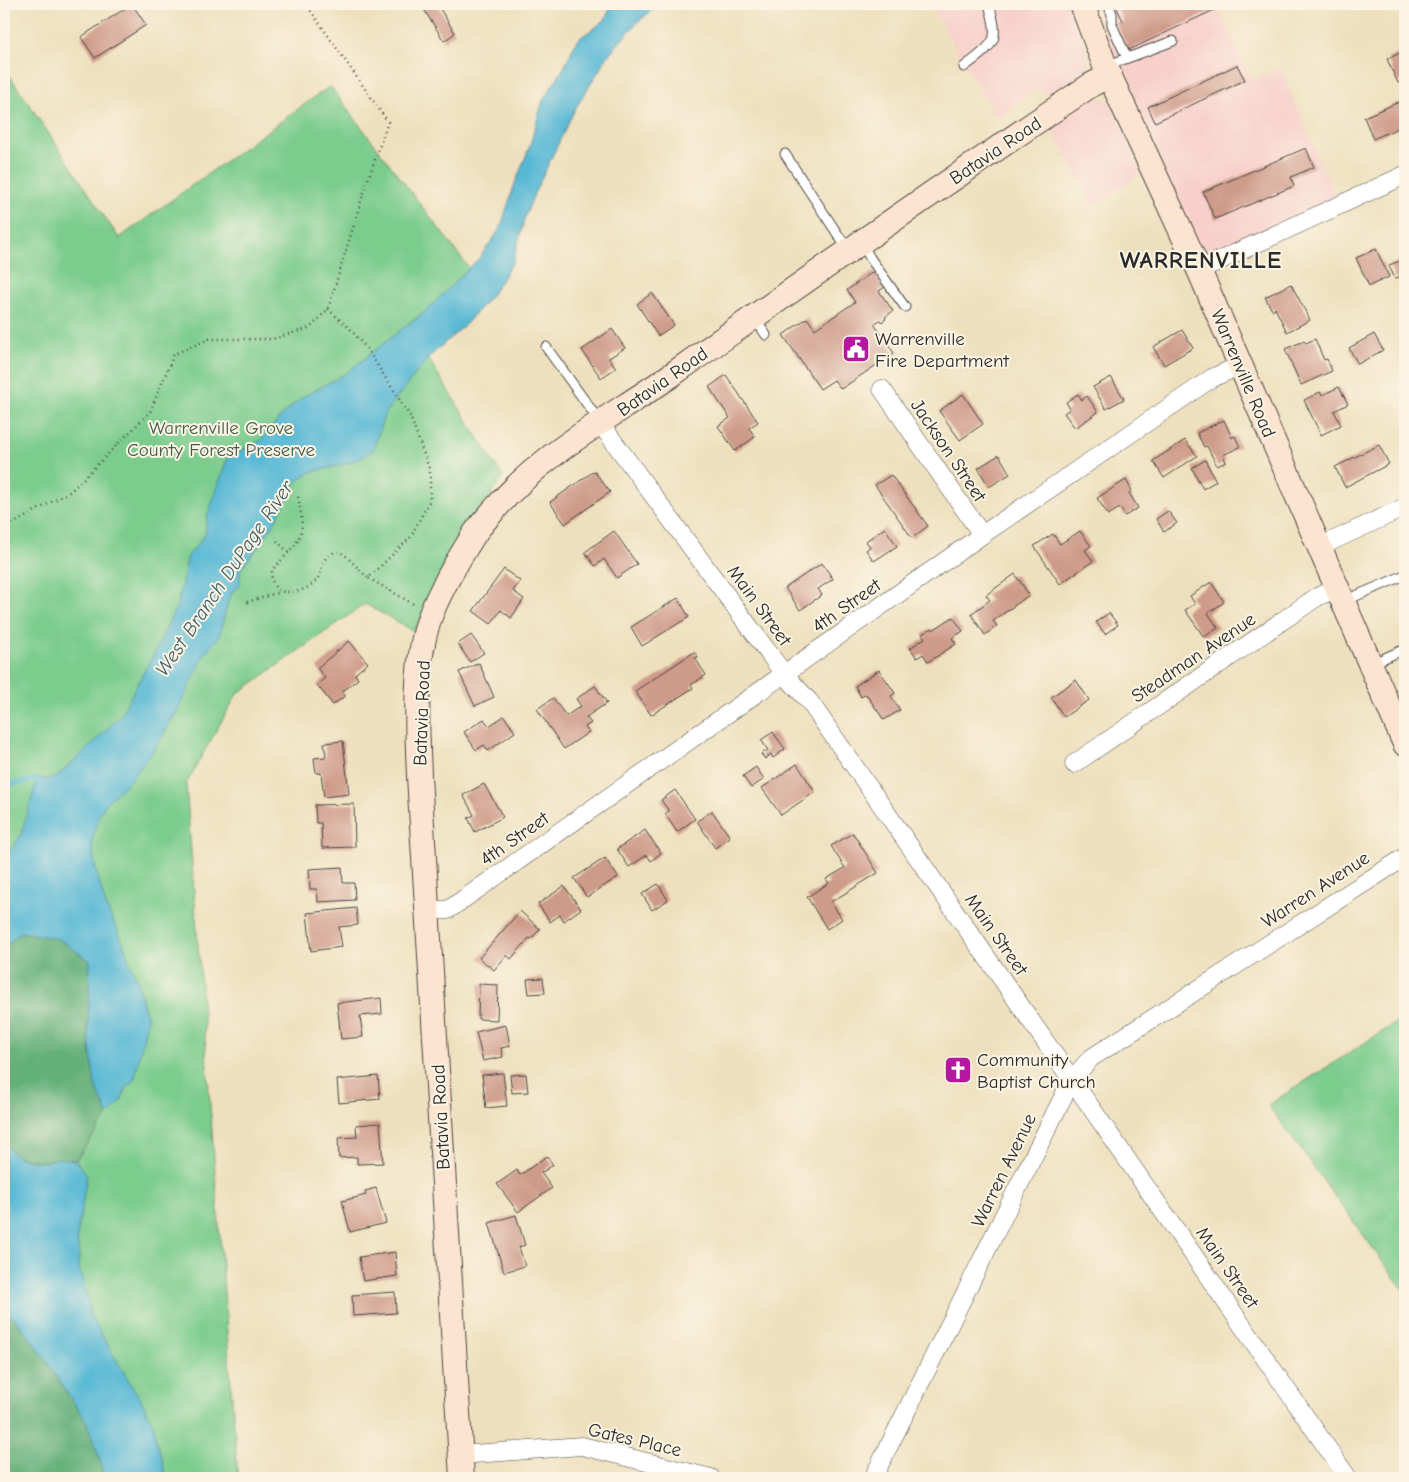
<svg xmlns="http://www.w3.org/2000/svg" width="1409" height="1482" font-family="'Comic Neue',sans-serif">
<rect width="100%" height="100%" fill="#fcf5e5"/>
<filter id="ink" filterUnits="userSpaceOnUse"><feTurbulence type="fractalNoise" baseFrequency=".02" numOctaves="2"/><feDisplacementMap in="SourceGraphic" scale="10" xChannelSelector="R" yChannelSelector="G"/><feConvolveMatrix kernelMatrix="1 2 1 2 8 2 1 2 1" color-interpolation-filters="sRGB"/></filter>
<filter id="wash" filterUnits="userSpaceOnUse"><feTurbulence type="fractalNoise" baseFrequency=".0096" numOctaves="4" result="noise"/><feDisplacementMap in="SourceGraphic" scale="20" xChannelSelector="R" yChannelSelector="G"/><feGaussianBlur stdDeviation="1.12" result="paint"/><feColorMatrix in="noise" values="0 0 0 0 0 0 0 0 0 0 0 0 0 0 0 0 0 1.4 0 .05"/><feComposite in="paint" operator="in"/></filter>
<g filter="url(#wash)">
<rect width="100%" height="100%" fill="#eee0be"/>
<path fill="#f7d0ca" d="M930 4H1069L1075 26 1089 57V64L1082 75 1052 95 1038 88 997 118Z
M1095 4H1216L1252 81 1280 68 1337 199 1205 260 1125 87Z
M1094 97H1099L1112 104 1141 173 1094 207 1050 126Z"/>
<path fill="#7bcc8e" stroke="#537c5c" d="M4 67 119 238 330 86 469 268 425 312 407 325 503 477 464 533 414 631 365 604 237 694 186 784 238 1478H4Z
M1405 1017V1292L1268 1105Z"/>
<path fill="#64b079" stroke="#486e52" d="M21 932 59 939 90 961 88 1031 95 1085 108 1115 76 1160 44 1162 18 1157 4 1144V948Z
M4 1313 12 1316 35 1344 87 1423 102 1466V1474L103 1478H4Z"/>
<path fill="#56b8d5" stroke="#407280" d="M612 4H659L636 24 610 53 575 109 534 194 525 217 513 262 492 294 467 323 428 358 385 413 373 450 361 458 341 465 309 473 295 483 275 522 261 543 240 570V585L233 591 228 601 219 637 206 652 178 710 153 751 132 778 108 801 99 815 92 841 95 867 106 906 122 940 130 963 137 979 145 1012 148 1017 135 1076 133 1082 127 1086 120 1103 108 1115 95 1085 88 1031 90 961 59 939 21 932 4 948V859L21 835 37 779 55 778 84 752 120 716 158 646 177 605 188 556 205 535 207 517 228 457 261 440 284 413 304 396 345 374 407 325 425 312 480 257 500 229 514 186 529 148 543 100 563 69 577 40 605 20Z
M4 1144 18 1157 33 1161 44 1162 58 1158 76 1160 87 1175 77 1237 79 1256 78 1265 89 1303V1313L133 1388 140 1397 154 1426 156 1441 163 1461 165 1478H103L102 1474V1466L87 1423 35 1344 12 1316 4 1313Z"/>
<g fill="none" stroke-linecap="round" stroke-linejoin="round">
<path stroke="#56b8d5" stroke-width="4.5" d="M4 786 37 779"/>
</g>
<g id="blocks">
<path fill="#ce9a89" d="M132 4 146 25 95 58 81 37Z
M429 4H437L455 33 444 41 423 8Z
M1115 4H1211L1214 10 1129 50 1116 24 1123 21Z
M1404 51 1405 55V80L1398 83 1387 59Z
M1237 65 1245 80 1155 122 1148 107Z
M1399 102 1405 115V125L1373 139 1364 117Z
M1306 148 1314 167 1291 177 1294 186 1215 219 1203 192Z
M1376 249 1389 277 1369 286 1356 258Z
M1400 261 1405 274 1395 279 1389 265Z
M874 271 885 287 879 291 893 311 885 317 886 319 882 322 880 320 874 324 894 353 841 389 834 380 820 389 783 335 807 318 815 329 855 302 847 290Z
M1291 284 1310 320 1287 332 1275 308 1272 310 1265 297Z
M652 293 674 325 658 336 637 304Z
M612 329 625 348 609 358 616 368 601 378 582 350Z
M1182 330 1193 348 1164 365 1153 347Z
M1374 334 1383 350 1358 364 1349 348Z
M1315 339 1324 360 1327 359 1332 371 1301 385 1285 349 1304 341 1306 343Z
M726 375 758 422 749 428 755 437 735 451 718 426 730 418 709 387Z
M1111 377 1124 399 1106 409 1093 387Z
M1339 387 1348 404 1334 411 1341 425 1321 435 1304 400 1320 392 1322 395Z
M963 394 983 424 960 440 939 411Z
M1078 394 1082 400 1087 396 1098 412 1075 428 1064 413 1070 409 1066 402Z
M1224 420 1232 438 1235 436 1240 447 1223 455 1226 462 1217 466 1207 446 1204 447 1197 433Z
M1185 440 1197 456 1164 478 1153 461Z
M1379 445 1389 464 1345 487 1335 467Z
M999 455 1010 474 989 487 978 468Z
M1205 460 1216 481 1203 489 1192 468Z
M594 471 610 492 565 524 550 502Z
M891 475 928 526 912 538 875 485Z
M1126 480 1132 491 1129 493 1138 508 1125 516 1120 508 1108 515 1097 498Z
M1168 511 1177 523 1164 532 1156 519Z
M885 528 897 546 874 561 866 550 870 547 866 541Z
M614 531 637 564 617 578 604 559 595 566 585 552Z
M1080 531 1091 546 1085 550 1093 561 1060 584 1034 546 1053 534 1060 544Z
M822 563 833 579 818 589 822 595 800 610 785 588Z
M504 569 520 581 513 591 524 599 511 618 501 610 491 624 473 611Z
M1015 574 1029 595 993 621 997 626 985 635 971 614 990 600 986 595Z
M1211 582 1224 602 1208 613 1218 628 1204 637 1185 610 1195 604 1190 596Z
M678 598 689 617 642 646 631 627Z
M1109 613 1118 625 1105 634 1096 622Z
M953 617 963 631 952 638 956 644 928 662 923 654 917 658 910 648 925 638 922 634 932 628 933 630Z
M471 635 484 653 470 662 458 644Z
M349 641 368 663 355 674 358 679 342 692 345 696 333 705 317 685 325 678 317 668Z
M694 652 698 657 695 658 706 675 691 685 693 688 651 715 635 691Z
M479 663 494 697 475 706 459 672Z
M879 670 895 693 891 696 900 710 884 720 866 694 861 697 855 686Z
M1076 680 1089 700 1064 717 1051 697Z
M595 686 607 703 586 717 591 723 585 727 589 732 564 749 537 709 553 698 566 716 581 706 576 699Z
M504 716 515 732 488 751 484 745 476 750 464 732 484 719 489 726Z
M773 732 785 749 773 758 771 754 765 759 761 754 768 750 761 740Z
M343 741 349 794 324 797 321 773H316L314 758 326 757 324 743Z
M797 764 815 792 781 815 762 788Z
M756 767 764 779 751 788 743 776Z
M484 784 503 817 475 832 468 818 474 815 463 795Z
M675 790 695 819 677 832 665 814 669 811 661 800Z
M354 804 355 847 322 848 321 823H316L315 805Z
M712 811 730 837 715 848 697 821Z
M645 830 661 853 651 861 647 855 629 867 617 849Z
M853 833 878 873 831 902 842 919 827 929 807 897 829 883 826 879 845 868 831 846Z
M605 858 618 877 587 897 574 878Z
M342 867 343 883H354L355 900 318 902 317 889H310L309 869Z
M658 884 668 900 652 910 642 894Z
M564 886 581 909 564 921 560 915 550 922 538 904Z
M356 908 358 925 339 927 342 947 311 951 307 913Z
M520 911 540 929 531 939 529 938 511 959 507 955 494 970 479 958Z
M543 978 545 993 529 994 527 979Z
M479 984 498 985 497 1020 478 1019Z
M381 998 382 1014 360 1016 363 1037 341 1039 337 1003Z
M506 1025 510 1046 501 1048 503 1057 483 1061 476 1032Z
M503 1073 507 1106 486 1108 482 1075Z
M526 1074 528 1092 512 1093 510 1075Z
M378 1076 380 1099 339 1103 337 1080Z
M380 1123 383 1163 357 1164V1157L339 1158 338 1138 357 1137 356 1125Z
M547 1156 553 1165 541 1173 552 1188 518 1212 497 1184 517 1170 520 1175Z
M376 1188 386 1223 350 1232 342 1201 366 1195 365 1191Z
M516 1215 525 1245 519 1247 525 1266 504 1272 489 1223Z
M395 1252 397 1276 363 1281 359 1257Z
M395 1292 396 1313 353 1316 352 1295Z"/>
</g>
</g>
<g filter="url(#ink)">
<use href="#blocks" fill-opacity="0" stroke="#484641" stroke-width="1"/>
<g fill="none" stroke-linecap="round" stroke-linejoin="round">
<g stroke="#484641" stroke-width="11">
<path id="service" d="M1108 4 1112 14V25L1127 58
M1106 66 1173 41
M964 67C973 60 993 47 994 36 996 25 991 13 989 4
M785 154 848 250
M862 243 870 258 905 307
M754 317 766 335
M546 347 600 422
M1344 601 1405 575
M1371 664 1405 649"/>
</g>
<g stroke="#484641" stroke-width="19">
<path id="minor" d="M1199 270 1405 175
M882 389 982 535
M600 423 784 674 809 701 1348 1478
M1319 547 1405 507
M1074 764 1317 597 1337 588
M427 910H448L982 535 1212 378 1241 365
M460 1455 582 1446 711 1478
M873 1478 1072 1079 1091 1058 1405 857"/>
</g>
<g stroke="#484641" stroke-width="26">
<path id="secondary" d="M1082 4 1105 66 1199 270 1405 744
M462 1478 419 776C417 726 413 662 431 614 442 586 459 558 475 533 481 524 488 517 495 509 542 453 610 418 670 376 809 278 949 180 1091 85L1110 75"/>
</g>
<path stroke="#484641" stroke-width="2.5" stroke-dasharray="1 4" stroke-linecap="butt" d="M328 309 351 330 367 349 410 416 430 471V500L410 538 368 578 415 605
M298 497C307 540 300 540 272 570 272 575 271 580 274 585 278 591 281 592 287 592 300 593 315 586 320 574 322 568 323 560 328 556 330 553 336 552 339 551L346 556 368 578
M4 530 7 527 71 491 150 412 174 354 209 339H272L310 328 328 309 367 182 388 122 306 4
M277 541 289 553
M247 602 280 592"/>
<use href="#service" stroke="#fff" stroke-width="9"/>
<use href="#minor" stroke="#fff" stroke-width="18"/>
<use href="#secondary" stroke="#fde4d0" stroke-width="24"/>
</g>
</g>
<defs>
<g id="civic-square" transform="scale(1.4375)"><rect x="-9" y="-9" width="18" height="18" rx="4" fill="#b5179e" stroke="#fcf5e5"/><path d="M-.6-6.5H3V-4.5H.6V-3L4-1V1h2V6H-6V1h2V-1L-.6-3ZM-1.2 2.5V6h2.4V2.5Z" fill="#fff"/></g>
<g id="church-square" transform="scale(1.4375)"><rect x="-9" y="-9" width="18" height="18" rx="4" fill="#b5179e" stroke="#fcf5e5"/><path d="M-1.2-6h2.4v3.5h3.3v2.4h-3.3V6h-2.4V-.1h-3.3v-2.4h3.3Z" fill="#fff"/></g>
</defs>
<g fill-rule="evenodd">
<use href="#civic-square" x="856" y="349"/>
<use href="#church-square" x="958" y="1070"/>
</g>
<g text-anchor="middle" stroke-width="4" stroke-linejoin="round" paint-order="stroke">
<g font-size="19" fill="#2b2b2b" stroke="#fcf5e5">
<text transform="translate(995 150) rotate(-34)" y="7">Batavia Road</text>
<text transform="translate(1244 373) rotate(67)" y="7">Warrenville Road</text>
<text transform="translate(662 381) rotate(-35)" y="7">Batavia Road</text>
<text transform="translate(949 450) rotate(56)" y="7">Jackson Street</text>
<text transform="translate(760 605) rotate(54)" y="7">Main Street</text>
<text transform="translate(846 605) rotate(-35)" y="7">4th Street</text>
<text transform="translate(1193 657) rotate(-34)" y="7">Steadman Avenue</text>
<text transform="translate(421 713) rotate(-88)" y="7">Batavia Road</text>
<text transform="translate(514 838) rotate(-35)" y="7">4th Street</text>
<text transform="translate(1315 889) rotate(-33)" y="7">Warren Avenue</text>
<text transform="translate(997 934) rotate(55)" y="7">Main Street</text>
<text transform="translate(440 1117) rotate(-93)" y="7">Batavia Road</text>
<text transform="translate(1003 1170) rotate(-64)" y="7">Warren Avenue</text>
<text transform="translate(1228 1267) rotate(55)" y="7">Main Street</text>
<text transform="translate(635 1439) rotate(13)" y="7">Gates Place</text>
</g>
<g font-size="19" fill="#2b2b2b" stroke="#fcf5e5" text-anchor="start">
<text x="875" y="345">Warrenville<tspan x="875" dy="22">Fire Department</tspan></text>
<text x="977" y="1066">Community<tspan x="977" dy="22">Baptist Church</tspan></text>
</g>
<g font-size="19" fill="#435b49" stroke="#fcf5e5">
<text x="221" y="434">Warrenville Grove<tspan x="221" dy="22">County Forest Preserve</tspan></text>
</g>
<g font-size="20" font-style="italic" fill="#3a5c66" stroke="#fcf5e5">
<text transform="translate(224 578) rotate(-56)" y="7">West Branch DuPage River</text>
</g>
<g font-size="24" font-weight="bold" letter-spacing="1" fill="#2b2b2b" stroke="#fcf5e5">
<text x="1201" y="268">WARRENVILLE</text>
</g>
</g>
<rect width="1409" height="1482" fill="none" stroke="#fcf5e5" stroke-width="20"/>
</svg>
